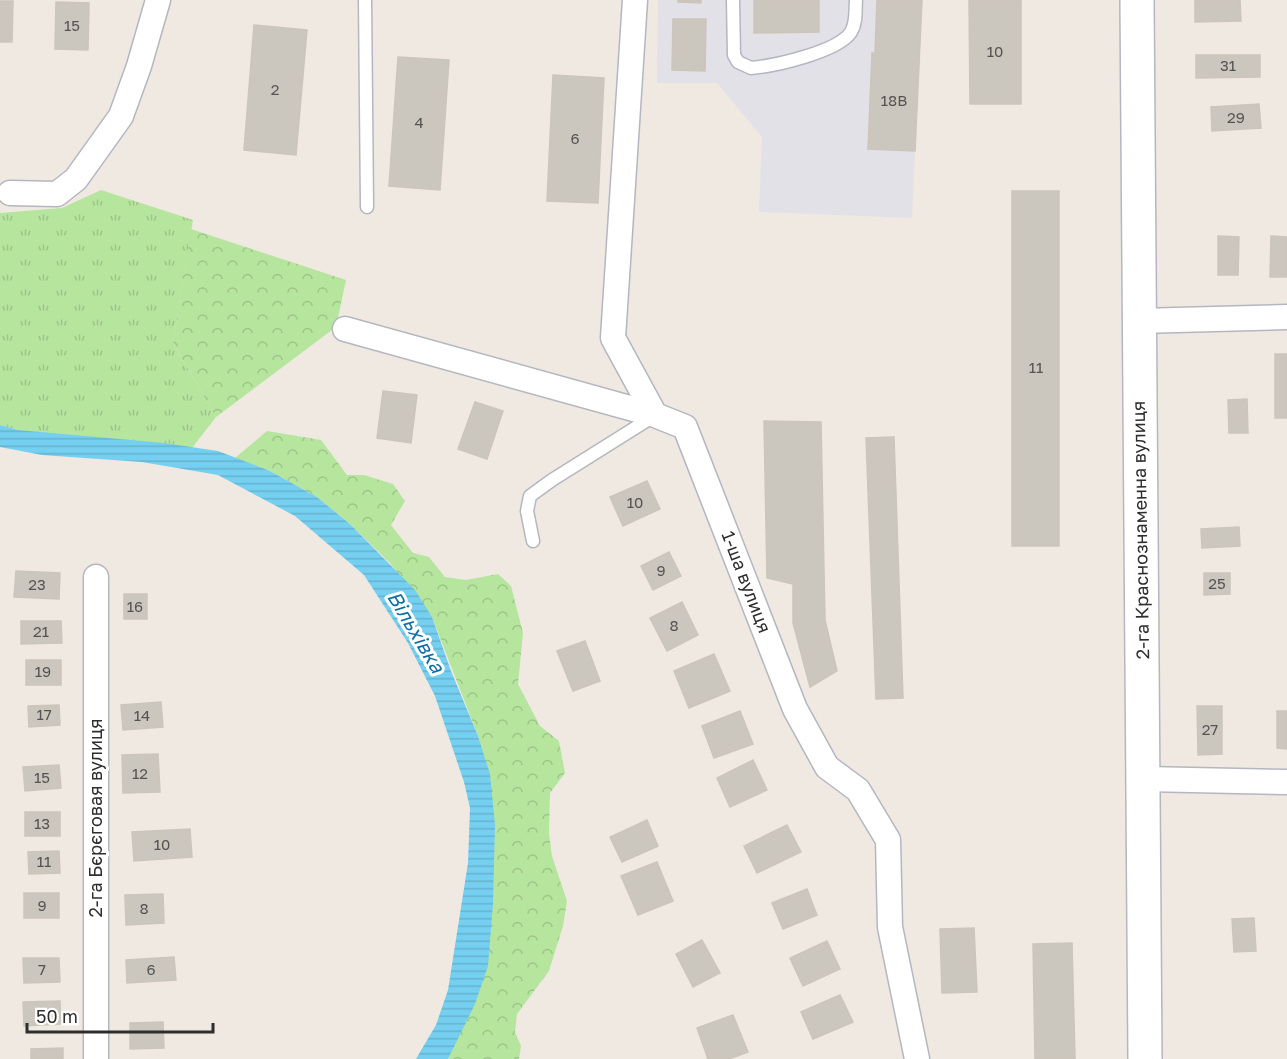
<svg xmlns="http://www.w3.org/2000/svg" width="1287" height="1059" font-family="'Golos Text',sans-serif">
<defs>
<pattern id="grass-tufts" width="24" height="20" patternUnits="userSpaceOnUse" patternTransform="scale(1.5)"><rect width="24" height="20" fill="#b6e59e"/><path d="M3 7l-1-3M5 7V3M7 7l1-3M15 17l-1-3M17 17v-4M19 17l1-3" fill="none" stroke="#9dc588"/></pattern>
<pattern id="forest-crowns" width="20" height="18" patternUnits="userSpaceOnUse" patternTransform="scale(1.5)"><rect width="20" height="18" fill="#b6e59e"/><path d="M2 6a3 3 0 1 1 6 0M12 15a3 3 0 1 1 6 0" fill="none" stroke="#9dc588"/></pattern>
<pattern id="water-rules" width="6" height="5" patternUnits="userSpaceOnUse" patternTransform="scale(1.5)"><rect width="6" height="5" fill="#75cff0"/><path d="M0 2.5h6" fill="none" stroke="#66b2ce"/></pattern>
</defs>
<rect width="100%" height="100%" fill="#efe9e1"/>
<path fill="#e3e1e8" d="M658 0H922L912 218 759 212 762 137 717 83H657Z"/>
<path fill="url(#grass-tufts)" d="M101 190 193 220 173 343 216 417 192 448 18 430 0 425V213L62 208Z"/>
<path fill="url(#forest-crowns)" d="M191 229 346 280 336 327 216 417 173 343Z
M267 431 321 440 347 475H364L393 484 405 501 391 525 413 553 429 557 445 577 466 580 498 574 511 586 523 633 518 684 540 726 559 741 565 773 550 793 549 833 552 856 567 901 563 926 549 971 517 1014 515 1032 521 1046 519 1059H448L456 1041 488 769 478 736 432 617 390 563 351 525 317 497 270 471 235 458Z"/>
<path fill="url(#water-rules)" d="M0 425 18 430 164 443 218 451 270 471 317 497 351 525 415 590 432 617 451 671 478 736 490 774 495 825 493 903 488 966 475 1004 448 1059H416L436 1025 448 990 468 863 470 808 464 782 435 696 408 643 364 575 295 516 218 475 142 462 42 455 0 447Z"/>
<path fill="#cbc7bf" stroke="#cbc5ba" stroke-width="1.5" d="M678 0H701V3L678 2Z
M754 0H819V32L754 33Z
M877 0H922L915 151 868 149 872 53H875Z
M969 0H1021V104H970Z
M1195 0H1240L1241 21 1195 22Z
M0 1H13L12 42H0Z
M56 2 89 3 88 50 55 49Z
M673 19H706L705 71 672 70Z
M254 25 307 30 296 155 244 150Z
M1196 55H1260V77L1196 78Z
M398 57 449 60 440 190 389 186Z
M553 75 604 78 598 203 547 201Z
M1259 104 1261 128 1212 131 1211 107Z
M1012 191H1059V546H1012Z
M1218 236 1239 237 1238 275H1218Z
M1271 236 1287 237V277H1270Z
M1275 354H1287V418H1275Z
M383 391 417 395 411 443 377 438Z
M1247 399 1248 433H1229L1228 400Z
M475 402 503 411 487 459 458 449Z
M764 421 821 422 825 620 837 671 810 687 793 623V584L767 578Z
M894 437 903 698 876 699 866 438Z
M647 481 660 509 623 526 610 497Z
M1239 527 1240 546 1202 548 1201 529Z
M669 552 681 576 653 590 641 566Z
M16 571 60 573 59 599 14 597Z
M1204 573H1230V594L1204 595Z
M124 594H147V619H124Z
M682 602 698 635 667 651 650 618Z
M21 621H61L62 643 21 644Z
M585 641 600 681 573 691 557 651Z
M714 654 730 691 689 708 674 671Z
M26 660H61V685H26Z
M161 702 163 727 123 730 121 705Z
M59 705 60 725 29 727 28 706Z
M1197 706H1222V754L1198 755Z
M740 711 753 744 714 758 702 726Z
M1277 711H1287V749L1277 748Z
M158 754 160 792 123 793 122 755Z
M753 760 767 790 730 807 717 778Z
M59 765 61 788 25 791 23 767Z
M25 812H60V836H25Z
M647 820 658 846 622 862 610 837Z
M787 825 801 852 757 873 744 846Z
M190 829 192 857 134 861 132 832Z
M59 851 60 873 29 874 28 852Z
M657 862 673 901 638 915 621 876Z
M807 889 817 915 783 929 772 903Z
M24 893H59V918H24Z
M163 894 164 923 126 925 125 895Z
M1254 918 1256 951 1234 952 1232 919Z
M974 928 977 992 942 993 940 929Z
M702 940 720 973 693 987 676 954Z
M827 941 840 969 803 986 790 958Z
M1072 943 1075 1059H1035L1033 944Z
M174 957 176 980 127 983 126 960Z
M23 958H59L60 982 24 983Z
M840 995 853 1022 813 1039 801 1012Z
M60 1001 61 1024 24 1026 23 1002Z
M733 1015 748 1052 729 1059H708L697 1028Z
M163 1022 164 1048 130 1049V1023Z
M63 1048V1059H31V1049Z"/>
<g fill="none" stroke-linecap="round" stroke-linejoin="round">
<g stroke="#b4b7c1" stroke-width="15">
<path id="lane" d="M365 0 367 207
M733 0 734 55 738 62 751 68C774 66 838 52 851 32 857 22 855 11 856 0
M533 541 527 511 530 496 552 480 654 416"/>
</g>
<g stroke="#b4b7c1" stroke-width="27">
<path id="street" d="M635 0 613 338 655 415
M10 193 57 194 76 179 121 116 139 66 158 0
M1138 321 1287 317
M345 329 655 415 685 427 795 709 827 767 858 790 888 840 890 927 917 1059
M1145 779 1287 782
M96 1059V577"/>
</g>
<g stroke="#b4b7c1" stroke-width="36">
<path id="secondary" d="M1137 0C1137 353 1145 706 1145 1059"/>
</g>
<use href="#lane" stroke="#fff" stroke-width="12"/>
<use href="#street" stroke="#fff" stroke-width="24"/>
<use href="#secondary" stroke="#fff" stroke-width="33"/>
</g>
<g text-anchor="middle" stroke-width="6" stroke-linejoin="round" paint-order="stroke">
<g font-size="15" fill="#555452">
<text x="72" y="31">15</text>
<text x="995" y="57">10</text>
<text x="1228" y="71">31</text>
<text x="275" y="95">2</text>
<text x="894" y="106">18В</text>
<text x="1236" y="123">29</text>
<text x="419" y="128">4</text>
<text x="575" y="144">6</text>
<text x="1036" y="373">11</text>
<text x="635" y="508">10</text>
<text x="661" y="576">9</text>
<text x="1217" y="589">25</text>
<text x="37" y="590">23</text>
<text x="135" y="612">16</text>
<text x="674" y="631">8</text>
<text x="41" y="637">21</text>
<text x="43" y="677">19</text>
<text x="44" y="720">17</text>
<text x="142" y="721">14</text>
<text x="1210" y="735">27</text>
<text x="140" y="779">12</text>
<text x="42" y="783">15</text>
<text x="42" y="829">13</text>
<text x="162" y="850">10</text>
<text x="44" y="867">11</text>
<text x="42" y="911">9</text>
<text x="144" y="914">8</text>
<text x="42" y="975">7</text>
<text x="151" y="975">6</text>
</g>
<g font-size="18" fill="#2e2e2e" stroke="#fff">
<text transform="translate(1141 530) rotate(-91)" y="6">2-га Краснознаменна вулиця</text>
<text transform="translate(746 582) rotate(69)" y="6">1-ша вулиця</text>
<text transform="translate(96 818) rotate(-90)" y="6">2-га Бєрєговая вулиця</text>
</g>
<g font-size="20" font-style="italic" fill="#0d6fa3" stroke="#fff">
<text transform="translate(416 632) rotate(59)" y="7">Вільхівка</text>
</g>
</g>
<path d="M27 1023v9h186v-9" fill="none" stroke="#2e2e2e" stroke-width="3"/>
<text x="36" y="1023" font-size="18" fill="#2e2e2e" stroke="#ffffff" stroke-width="4.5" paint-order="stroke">50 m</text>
</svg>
